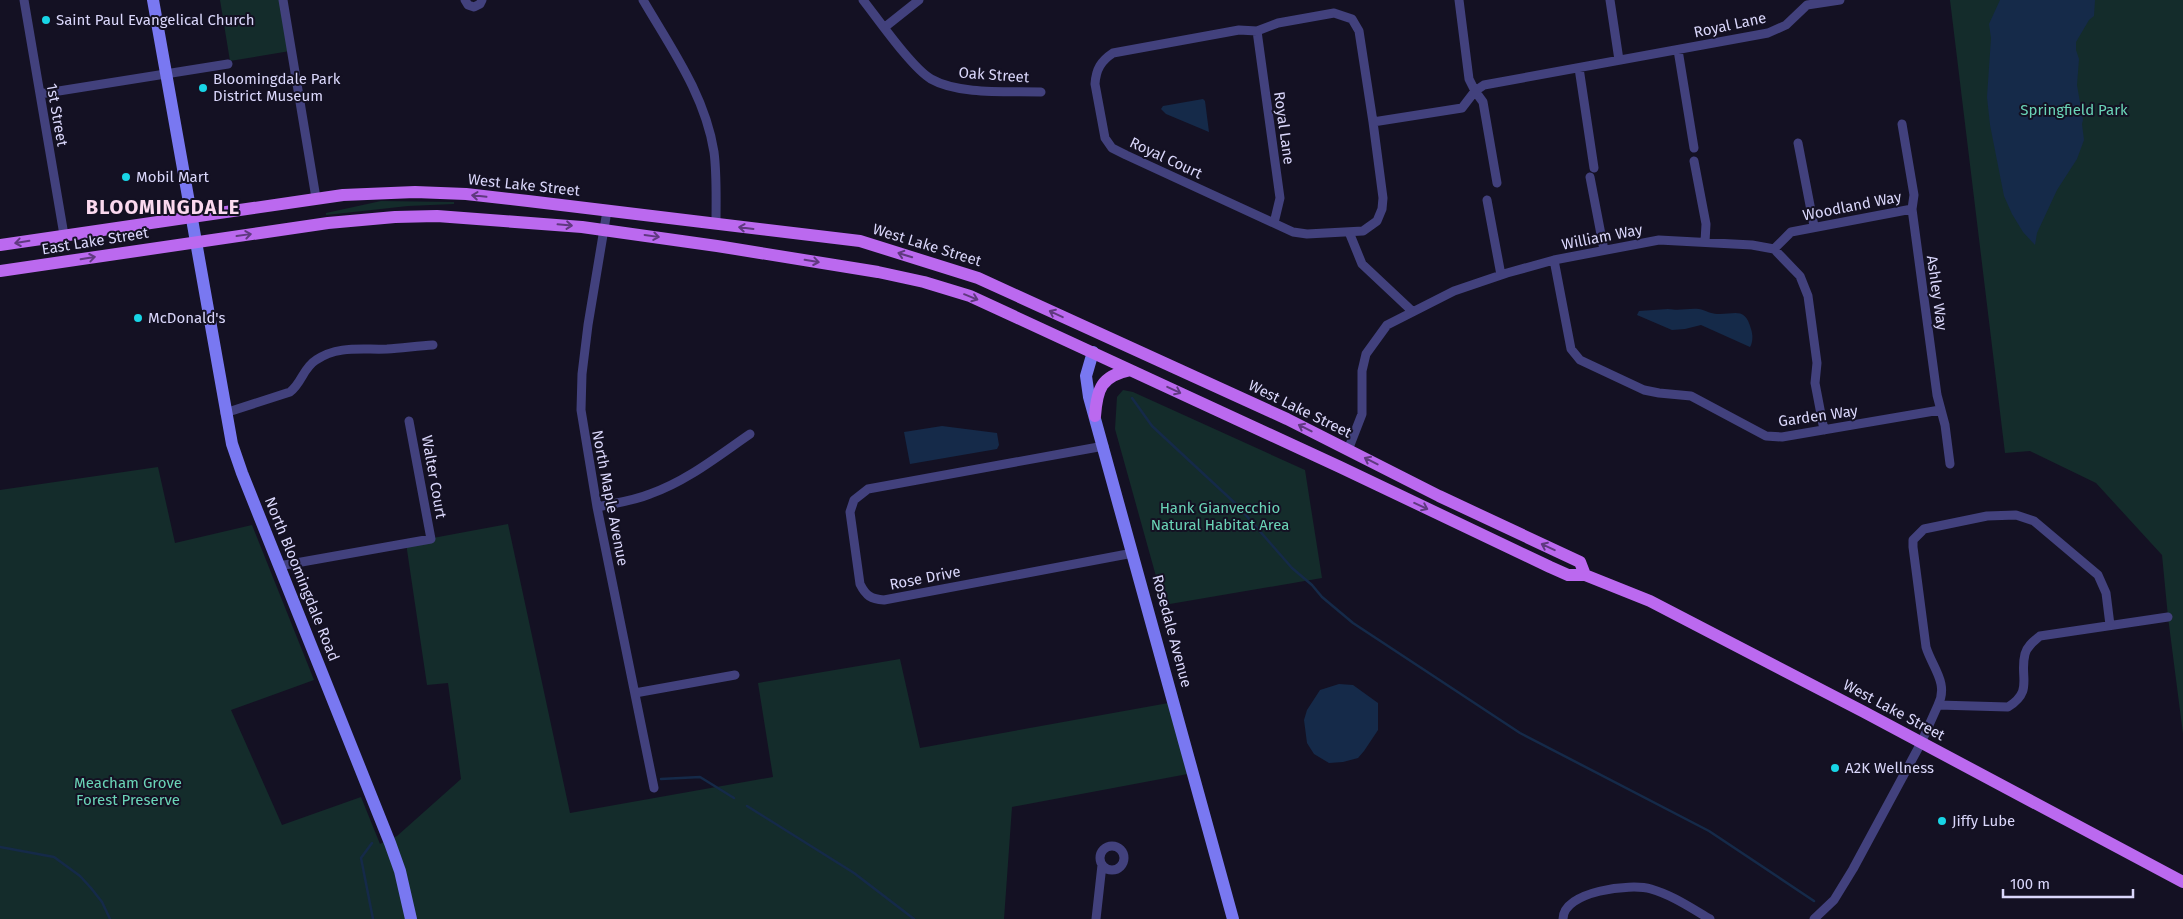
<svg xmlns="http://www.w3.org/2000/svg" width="2183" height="919" font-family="'Fira Sans',sans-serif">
<rect width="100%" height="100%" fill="#141123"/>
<path fill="#142c2b" d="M220 0H281L290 51 230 61Z
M1950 0H2183V734L2168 617 2162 555 2096 483 2030 451 2005 453Z
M381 201 454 202V204L408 206 326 215V213Z
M1123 390 1133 392 1305 470 1322 578 1164 605 1115 429 1117 397Z
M158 467 175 543 252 525 314 680 231 710 282 825 361 797 380 844 397 836 461 779 448 683 427 685 406 543 508 524 570 813 773 777 758 683 900 659 920 748 1174 702 1193 773 1012 807 1004 919H0V490Z"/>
<path fill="#152a49" d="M2000 0H2095L2094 16 2089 20 2076 42V50L2079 59 2077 85 2083 120 2082 124 2084 140 2077 159 2057 190 2037 233 2035 245 2023 232 2012 214 2004 196 1990 125 1987 97 1991 38 1989 24Z
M1203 99 1205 101 1209 132 1166 114 1161 109 1163 106Z
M1668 309C1681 311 1688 308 1699 309 1705 310 1711 314 1717 314 1734 315 1745 306 1751 329 1753 335 1753 342 1750 347L1701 325 1685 329 1672 330 1637 315 1639 311Z
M942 426 997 433 999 445 997 449 910 464 904 432Z
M1339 684 1353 685 1378 703V730L1364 751 1358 758 1343 762 1329 763 1314 754 1307 743 1304 720 1307 710 1320 690Z"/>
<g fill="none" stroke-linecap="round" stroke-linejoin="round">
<path stroke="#152a49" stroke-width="2.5" d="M1132 398 1152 426 1237 505 1292 568 1312 585 1322 597 1353 623 1520 733 1709 831 1814 901
M661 779 700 777 734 798
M747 806 854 873 914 919
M372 843 361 858 373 919
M0 847 54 857 80 876 91 888 102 902 110 919"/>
<path stroke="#42417d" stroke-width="9" d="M24 0 64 235
M283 0 316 198
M465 0 468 5 474 7 480 4 482 0
M643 0C671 48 705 95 714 152 717 175 716 200 716 224
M863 0C878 19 912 68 931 79 959 95 1009 91 1041 92
M1459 0 1469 79 1475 91 1483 102 1497 183
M1610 0 1619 60
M1334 13 1352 19 1359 31 1373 122 1383 198 1382 209 1377 221 1363 231 1307 234 1293 232 1126 155 1112 148 1105 138 1095 84C1096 69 1101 61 1113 53L1239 30 1257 31 1278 23Z
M885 27 919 0
M1257 31 1280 198 1274 223
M1678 50 1694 148
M1579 68 1594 168
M40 94 228 64
M1373 122 1462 108 1475 91 1484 85 1768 33 1786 25 1807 5 1840 0
M1902 124 1914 195 1912 209 1937 395 1945 425 1950 464
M1798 143 1814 226
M1694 161 1706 224 1705 242
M1590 177 1604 250
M1487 200 1501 275
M607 211 588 325 582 374 581 410 597 507 654 788
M1349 232 1362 264 1412 311
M1774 249 1791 232 1912 209
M1554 260 1571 349 1580 360 1644 390 1659 393 1691 396 1766 436 1782 437 1940 410
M225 413 290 392C302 383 303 368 316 360 338 345 363 350 387 349 402 348 418 346 433 345
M1104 446 868 489 854 500 850 512 860 584C866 596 871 599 884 600L1133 553
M1348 450 1362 414V371L1366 354 1387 325 1454 291 1507 273 1554 260 1659 240 1752 245 1774 249 1800 276 1808 296 1817 363 1815 383 1824 430
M597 507C615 503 633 501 650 494 687 481 718 456 750 434
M279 566 431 539 409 421
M635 693 735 675
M1938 705C1949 683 1932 667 1926 647L1913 547V540L1924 529 1987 516 2016 515 2034 521 2098 575 2106 593 2110 625
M1100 858a12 12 0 1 1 24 0a12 12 0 1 1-24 0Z
M1096 919 1102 865
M1563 919C1563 891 1631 883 1651 889 1672 895 1691 908 1710 919
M1814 919 1834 900 1853 869 1921 743 1938 705 2008 707C2034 691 2019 677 2025 654 2027 646 2034 641 2040 636L2168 617"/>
<path stroke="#7978f1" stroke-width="12" d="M153 0 232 444 242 473 390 843 400 871 411 919
M1093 352 1086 376 1089 397 1233 919"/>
<path stroke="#bb69ef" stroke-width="12" d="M0 245 343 195 415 192 466 194 528 201 860 241 978 278 1287 419 1439 496 1580 562 1585 575
M0 271 328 223 395 217 437 216 582 227 717 246 878 272 924 282 970 296 1340 467 1550 567 1568 575H1585L1650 601 1864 712 2183 882
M1095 416C1097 389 1101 376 1130 370"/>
</g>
<defs><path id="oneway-shaft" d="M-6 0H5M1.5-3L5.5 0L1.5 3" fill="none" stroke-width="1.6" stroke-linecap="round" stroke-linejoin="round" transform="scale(1.25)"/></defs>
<g stroke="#5f397f">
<use href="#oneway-shaft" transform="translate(479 196) rotate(-174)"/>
<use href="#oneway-shaft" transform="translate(565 225) rotate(5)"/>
<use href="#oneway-shaft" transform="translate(746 228) rotate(-173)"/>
<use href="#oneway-shaft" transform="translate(244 235) rotate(-8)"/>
<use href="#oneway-shaft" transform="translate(652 236) rotate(8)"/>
<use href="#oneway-shaft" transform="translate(22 242) rotate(171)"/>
<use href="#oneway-shaft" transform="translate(905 255) rotate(-163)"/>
<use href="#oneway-shaft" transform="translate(88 258) rotate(-9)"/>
<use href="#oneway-shaft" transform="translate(812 261) rotate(9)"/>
<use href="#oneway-shaft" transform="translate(971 297) rotate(22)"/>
<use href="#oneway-shaft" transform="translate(1056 314) rotate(-155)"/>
<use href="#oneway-shaft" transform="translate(1174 390) rotate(25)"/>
<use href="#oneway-shaft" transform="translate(1305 428) rotate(-153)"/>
<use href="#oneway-shaft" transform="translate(1371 461) rotate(-153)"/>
<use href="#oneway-shaft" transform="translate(1421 506) rotate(25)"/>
<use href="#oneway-shaft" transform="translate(1548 547) rotate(-155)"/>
</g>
<g fill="#18d5e6" stroke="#141123" stroke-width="2">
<circle cx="46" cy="20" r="5"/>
<circle cx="203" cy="88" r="5"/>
<circle cx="126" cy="177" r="5"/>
<circle cx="138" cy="318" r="5"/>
<circle cx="1835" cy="768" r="5"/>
<circle cx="1942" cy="821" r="5"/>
</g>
<g text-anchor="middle" stroke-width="4" stroke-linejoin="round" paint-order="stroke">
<g font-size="15" fill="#dad7fb" stroke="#141123" text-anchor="start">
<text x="56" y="25">Saint Paul Evangelical Church</text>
<text x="213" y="84">Bloomingdale Park<tspan x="213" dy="17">District Museum</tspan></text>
<text x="136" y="182">Mobil Mart</text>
<text x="148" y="323">McDonald's</text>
<text x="1845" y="773">A2K Wellness</text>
<text x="1952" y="826">Jiffy Lube</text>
</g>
<g font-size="15" fill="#dad7fb" stroke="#141123">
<text transform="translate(1730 25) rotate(-12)" y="5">Royal Lane</text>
<text transform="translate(994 75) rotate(4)" y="5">Oak Street</text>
<text transform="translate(57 115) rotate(80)" y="5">1st Street</text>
<text transform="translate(1284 128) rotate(82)" y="5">Royal Lane</text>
<text transform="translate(1166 158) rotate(25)" y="5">Royal Court</text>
<text transform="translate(524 185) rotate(6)" y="5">West Lake Street</text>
<text transform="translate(1852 206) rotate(-11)" y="5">Woodland Way</text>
<text transform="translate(1602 237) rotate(-11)" y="5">William Way</text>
<text transform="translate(95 241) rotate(-9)" y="5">East Lake Street</text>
<text transform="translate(927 245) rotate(17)" y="5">West Lake Street</text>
<text transform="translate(1937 293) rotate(82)" y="5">Ashley Way</text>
<text transform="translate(1300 409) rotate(26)" y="5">West Lake Street</text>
<text transform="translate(1818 416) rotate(-8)" y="5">Garden Way</text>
<text transform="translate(434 477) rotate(80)" y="5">Walter Court</text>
<text transform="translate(610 498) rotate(79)" y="5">North Maple Avenue</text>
<text transform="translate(925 578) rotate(-11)" y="5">Rose Drive</text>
<text transform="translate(302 579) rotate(68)" y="5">North Bloomingdale Road</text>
<text transform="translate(1172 631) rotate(75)" y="5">Rosedale Avenue</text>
<text transform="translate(1894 710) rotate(28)" y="5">West Lake Street</text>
</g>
<g font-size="15" fill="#6ad4b7" stroke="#141123">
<text x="2074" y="115">Springfield Park</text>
<text x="1220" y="513">Hank Gianvecchio<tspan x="1220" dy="17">Natural Habitat Area</tspan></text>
<text x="128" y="788">Meacham Grove<tspan x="128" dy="17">Forest Preserve</tspan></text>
</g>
<g font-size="20" font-weight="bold" letter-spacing="1" fill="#fbd9ef" stroke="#141123">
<text x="163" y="214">BLOOMINGDALE</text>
</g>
</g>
<path d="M2003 889v8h130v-8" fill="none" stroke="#dad7fb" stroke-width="2.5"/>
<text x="2010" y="889" font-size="15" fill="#dad7fb" stroke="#141123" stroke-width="4" paint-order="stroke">100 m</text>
</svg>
